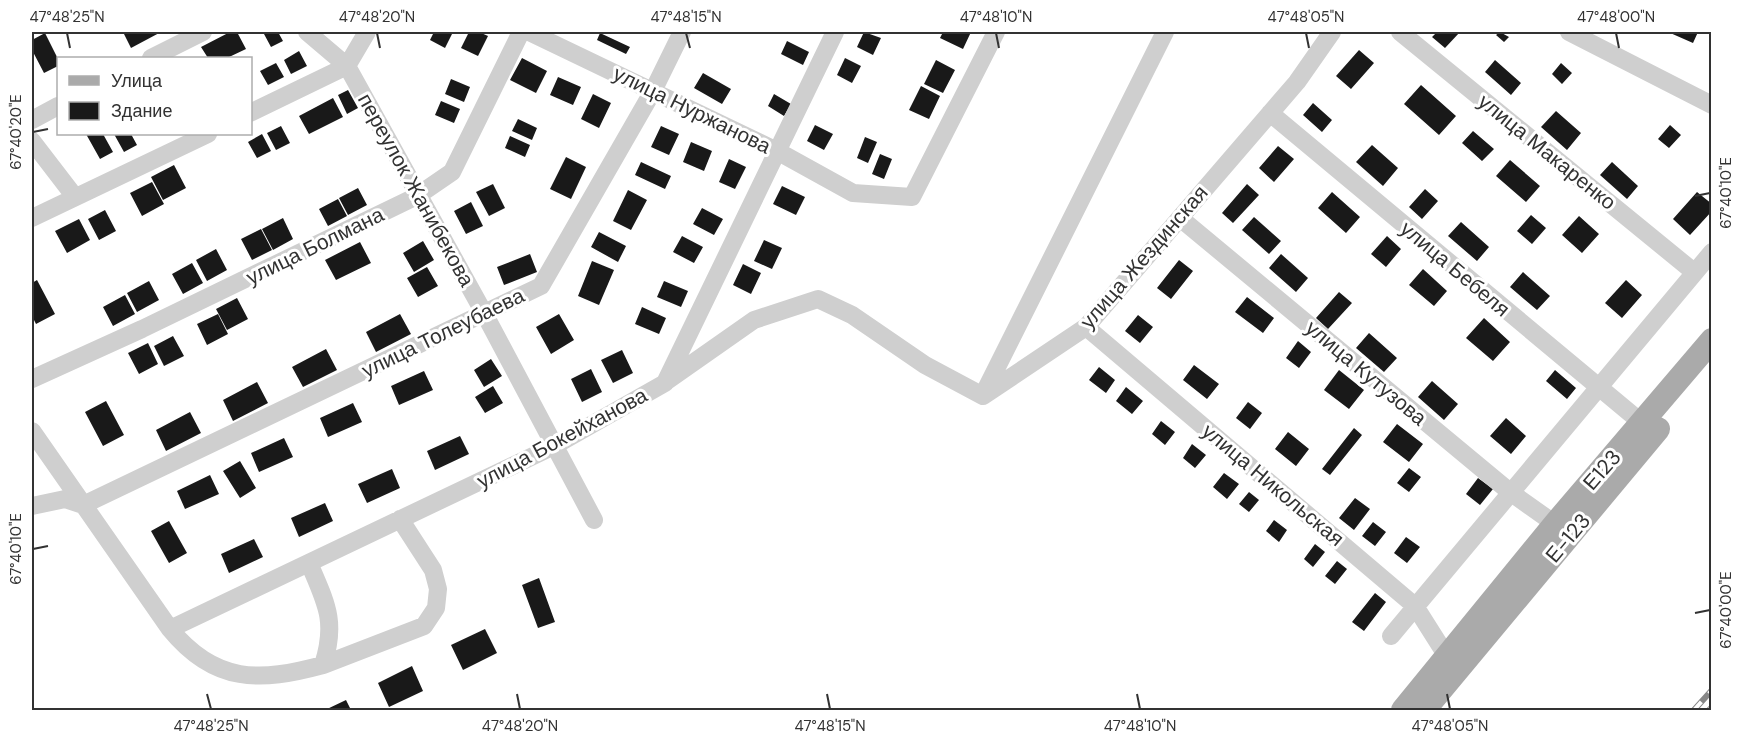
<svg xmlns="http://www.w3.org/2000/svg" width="1743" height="742" font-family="'DM Sans',sans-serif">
<rect width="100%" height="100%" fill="#fff"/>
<path fill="#191919" d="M123 32H161L131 48Z
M230 32H237L246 49 227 58H208L201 47Z
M270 32H278L283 41 271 47 264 34Z
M434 32H453L445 48 430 40Z
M469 32H479L488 36 478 56 461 48Z
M864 32 881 38 873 55 857 47Z
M943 32H971L963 49 940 38Z
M1437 32H1460L1445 48 1432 37Z
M1500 32 1509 37 1504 42 1496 35Z
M1668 32H1698L1693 43Z
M45 33 58 59V66L44 73 32 50V40Z
M600 33 630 47 626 54 597 40Z
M787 41 809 52 803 65 781 54Z
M1359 50 1374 63 1351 89 1336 76Z
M299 51 307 66 291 74 284 60Z
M522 58 547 71 536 93 510 80Z
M845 58 861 66 852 83 837 75Z
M936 60 955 70 943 93 924 84Z
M1495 60 1521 83 1511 95 1485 72Z
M276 63 284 77 268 85 260 71Z
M1561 63 1572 73 1562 84 1552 74Z
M703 73 731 89 722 104 694 88Z
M558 77 581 87 573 105 550 95Z
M451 79 470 87 464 102 445 94Z
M1421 85 1456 116 1439 135 1404 104Z
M921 86 940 96 929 119 909 110Z
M348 90 358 108 347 114 338 95Z
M593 94 611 103 599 128 581 119Z
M774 94 791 104 784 116 768 106Z
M333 98 343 117 309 134 299 116Z
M441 101 460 109 454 123 435 115Z
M1313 103 1332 120 1322 132 1303 115Z
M1556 111 1581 133 1567 150 1541 127Z
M518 119 537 128 532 140 512 131Z
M815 125 833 134 824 150 807 141Z
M1670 125 1681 135 1669 148 1658 139Z
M281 126 290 143 276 150 267 133Z
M661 126 679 134 669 155 651 147Z
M1473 131 1494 149 1482 161 1462 143Z
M86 134H103L113 152 100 159Z
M114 134H131L137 145 124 152Z
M262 134 271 151 257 158 248 142Z
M510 136 530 145 525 157 505 148Z
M865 137 877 142 868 163 857 158Z
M691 142 712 151 704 171 683 162Z
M1372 145 1398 168 1383 186 1356 162Z
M1278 146 1294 159 1274 182 1259 168Z
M880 154 892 159 884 179 872 174Z
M566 157 586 167 571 199 550 189Z
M729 159 746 167 735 189 719 182Z
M1510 160 1540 186 1526 202 1496 176Z
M641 162 671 176 665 189 635 175Z
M1612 162 1638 186 1627 199 1600 175Z
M174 165 186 188 163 200 151 177Z
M152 182 164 204 142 216 130 193Z
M493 184 505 208 489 216 476 192Z
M1247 184 1259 195 1233 223 1222 213Z
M782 186 805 197 796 215 773 204Z
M358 188 367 205 348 215 339 198Z
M1425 189 1438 201 1422 219 1409 207Z
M628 190 647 200 631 230 613 221Z
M1332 192 1360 217 1346 233 1318 208Z
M1697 192 1712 204V211L1690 235 1673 219Z
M338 199 347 216 328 226 319 209Z
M471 202 483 226 466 234 454 211Z
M702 208 723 219 714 235 693 224Z
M105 210 116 231 99 240 88 219Z
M1531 215 1546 228 1532 244 1517 231Z
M1579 216 1599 234 1582 253 1562 235Z
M1254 217 1281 241 1269 254 1242 230Z
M283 218 293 239 273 250 262 229Z
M79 219 90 240 67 253 55 231Z
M1461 222 1489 247 1477 261 1448 236Z
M261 229 272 250 252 260 241 239Z
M599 232 626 246 618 262 591 247Z
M682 236 703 247 694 263 673 252Z
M1387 236 1401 249 1386 267 1371 254Z
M764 240 782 248 772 269 754 261Z
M423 241 434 260 414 272 403 253Z
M360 242 371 263 336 280 325 260Z
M216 249 227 270 207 281 196 260Z
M530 254 537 272 504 285 497 267Z
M1281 254 1308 278 1296 292 1269 268Z
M1179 260 1193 271 1171 299 1157 288Z
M592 261 614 270 599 305 578 296Z
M192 263 203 283 183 294 172 274Z
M743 264 761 273 751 294 733 285Z
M427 267 438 286 418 297 407 278Z
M1423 269 1447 291 1434 306 1409 285Z
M1523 272 1550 296 1537 310 1510 287Z
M37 280 55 314 36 324 32 316V283Z
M1626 280 1642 295 1622 318 1605 303Z
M149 281 159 300 137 312 127 293Z
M664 281 688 291 681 307 657 297Z
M1339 292 1352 303 1328 329 1316 318Z
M125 295 135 314 113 326 103 307Z
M1247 297 1274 318 1263 333 1235 312Z
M237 298 248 319 227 330 216 309Z
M642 307 666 318 659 334 635 324Z
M218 314 228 334 207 345 197 324Z
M400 314 411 334 376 352 366 332Z
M559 314 574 340 551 354 536 327Z
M1138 315 1153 327 1140 343 1125 331Z
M1484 318 1510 342 1493 361 1466 338Z
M1369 333 1397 358 1384 372 1356 348Z
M173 336 184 356 164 366 154 346Z
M1298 341 1311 352 1299 368 1286 358Z
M148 343 158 364 139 374 128 353Z
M326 349 337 370 303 387 292 367Z
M622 350 633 373 613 383 601 360Z
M491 359 502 376 484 387 474 370Z
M1194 365 1219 384 1207 399 1183 380Z
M1099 367 1115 380 1106 393 1089 380Z
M591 369 602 392 582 402 571 379Z
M1339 370 1364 390 1349 409 1324 390Z
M1555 370 1576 388 1567 399 1546 381Z
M424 371 433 390 399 405 391 386Z
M1432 381 1458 404 1444 420 1418 397Z
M257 382 268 403 233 421 223 400Z
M493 386 503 403 485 413 475 397Z
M1126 387 1143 401 1132 414 1116 401Z
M106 401 124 435 103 446 85 412Z
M1248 402 1262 413 1250 429 1236 418Z
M353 403 362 422 328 437 320 418Z
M190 412 201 433 166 451 156 430Z
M1506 418 1526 436 1511 454 1490 436Z
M1161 421 1175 432 1165 445 1152 434Z
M1397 424 1423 444 1409 462 1383 442Z
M1354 428 1362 435 1330 475 1322 469Z
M1288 432 1309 449 1296 466 1275 449Z
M460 436 469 454 435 470 427 451Z
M284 438 293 457 259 472 251 453Z
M1192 444 1206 455 1195 468 1183 458Z
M240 461 256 488 240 498 223 471Z
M1409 468 1421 477 1409 492 1397 483Z
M392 469 400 488 367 503 358 484Z
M1224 473 1239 484 1227 499 1213 487Z
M210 475 219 494 185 509 177 491Z
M1478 478 1493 489 1480 505 1466 494Z
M1249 492 1259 500 1249 512 1239 504Z
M1355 498 1370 509 1354 530 1339 518Z
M325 503 333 521 299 537 291 518Z
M1274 520 1287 530 1279 542 1266 531Z
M169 521 187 553 169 563 151 531Z
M1373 522 1386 532 1375 546 1362 536Z
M1406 537 1420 547 1407 563 1394 553Z
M254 539 263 557 229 573 221 554Z
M1315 544 1325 552 1313 567 1304 559Z
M1337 561 1347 569 1335 584 1325 576Z
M539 578 555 622 538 628 522 585Z
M1375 593 1386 602 1364 631 1352 622Z
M485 629 497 653 463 670 451 645Z
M412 666 423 691 389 707 378 683Z
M346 700 351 710H325Z"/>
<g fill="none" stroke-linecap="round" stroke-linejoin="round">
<path stroke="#cfcfcf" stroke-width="18" d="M307 32 347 66 484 313 594 520
M529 32 777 151 853 193 912 197 996 32
M1400 32 1694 272
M1569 32 1712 105
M151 58 203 32
M250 113 347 66 367 32
M1270 113 1642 423
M32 120 58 106
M32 141 75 197
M32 218 208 134
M1180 218 1510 492 1555 524
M1086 327 1415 606 1446 655
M32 379 142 329 417 196 452 172 521 32
M667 381 754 320 818 299 852 315 925 365 983 396 1086 327 1297 82 1332 32
M983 395 1165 32
M32 431 170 629C215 684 260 682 323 665 337 621 326 603 309 563
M32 506 65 499 83 505 541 286 653 91 682 32
M170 629 554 446 665 383 835 32
M1391 636 1712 252
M323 665 424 626 436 608 438 589 433 570 400 519"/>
<path stroke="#aaa" stroke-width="24" d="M1403 710 1555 524 1712 340
M1424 710 1658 429"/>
<g stroke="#878787" stroke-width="6">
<path id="rail" d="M1694 710 1712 690
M1709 710 1712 707"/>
</g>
<use href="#rail" stroke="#fff" stroke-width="4" stroke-dasharray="11" stroke-linecap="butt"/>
</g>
<path fill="none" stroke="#323232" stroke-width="2" d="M67 33 70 48M377 33 380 48M686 33 690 48M996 33 999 48M1306 33 1309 48M1616 33 1619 48M33 132 48 129M1695 196 1710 193M33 549 48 546M1695 613 1710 610M207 694 211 709M517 694 520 709M827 694 830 709M1137 694 1140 709M1447 694 1450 709"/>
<g text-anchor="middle" stroke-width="6" stroke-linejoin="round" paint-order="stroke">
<g font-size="21" fill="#323232" stroke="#fff">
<text transform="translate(692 110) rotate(26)" y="7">улица Нуржанова</text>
<text transform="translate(1547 152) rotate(39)" y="7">улица Макаренко</text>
<text transform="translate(416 190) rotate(61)" y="7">переулок Жанибекова</text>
<text transform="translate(315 246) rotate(-26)" y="7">улица Болмана</text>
<text transform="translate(1144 257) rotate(-49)" y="7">улица Жездинская</text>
<text transform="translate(1455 269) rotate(40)" y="7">улица Бебеля</text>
<text transform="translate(443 333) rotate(-26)" y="7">улица Толеубаева</text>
<text transform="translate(1366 373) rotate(40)" y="7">улица Кутузова</text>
<text transform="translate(562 438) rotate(-28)" y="7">улица Бокейханова</text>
<text transform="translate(1602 470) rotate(-49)" y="7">Е123</text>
<text transform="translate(1273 485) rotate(40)" y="7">улица Никольская</text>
<text transform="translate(1568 538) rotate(-50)" y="7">Е-123</text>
</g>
</g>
<rect width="1743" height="742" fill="none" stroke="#ffffff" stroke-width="66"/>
<rect x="57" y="57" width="195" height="78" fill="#ffffff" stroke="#adadad" stroke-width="1.5"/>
<rect x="69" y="76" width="30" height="9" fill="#aaaaaa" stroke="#adadad" stroke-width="1.5"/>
<text x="111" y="87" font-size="18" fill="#323232">Улица</text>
<rect x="69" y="102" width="30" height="18" fill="#191919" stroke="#adadad" stroke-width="1.5"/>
<text x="111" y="117" font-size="18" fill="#323232">Здание</text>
<rect x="33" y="33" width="1677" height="676" fill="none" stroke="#323232" stroke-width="2"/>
<g font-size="15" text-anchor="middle" fill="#323232">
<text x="67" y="22">47°48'25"N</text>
<text x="377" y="22">47°48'20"N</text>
<text x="686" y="22">47°48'15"N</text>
<text x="996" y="22">47°48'10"N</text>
<text x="1306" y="22">47°48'05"N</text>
<text x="1616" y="22">47°48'00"N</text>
<text transform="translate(16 132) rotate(-90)" y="5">67°40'20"E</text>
<text transform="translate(1726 193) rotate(-90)" y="5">67°40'10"E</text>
<text transform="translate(16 549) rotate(-90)" y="5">67°40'10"E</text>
<text transform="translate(1726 610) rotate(-90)" y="5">67°40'00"E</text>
<text x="211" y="731">47°48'25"N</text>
<text x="520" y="731">47°48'20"N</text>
<text x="830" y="731">47°48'15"N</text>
<text x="1140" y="731">47°48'10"N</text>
<text x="1450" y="731">47°48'05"N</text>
</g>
</svg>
